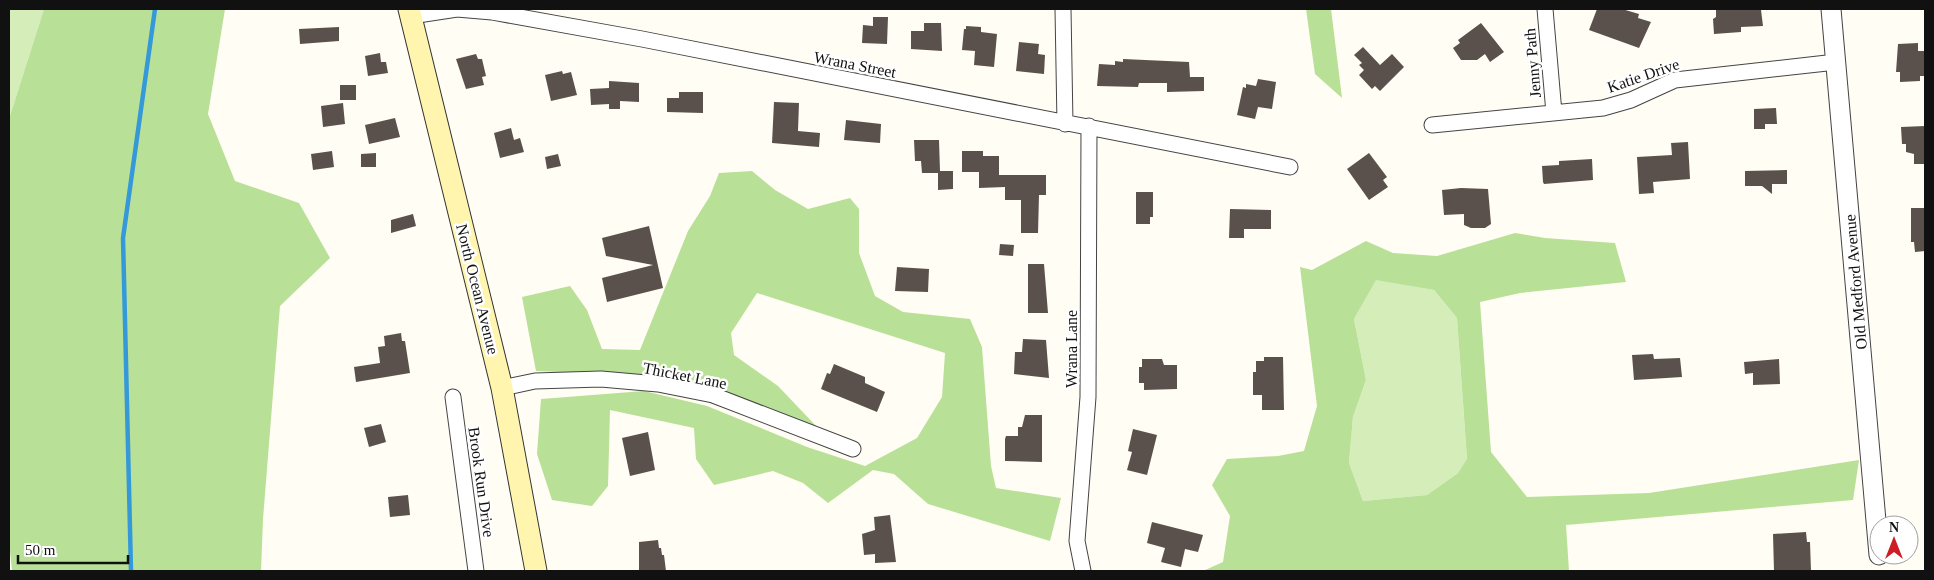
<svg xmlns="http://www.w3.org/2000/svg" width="1934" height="580" font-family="'Times New Roman',serif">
<rect width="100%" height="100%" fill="#fffdf4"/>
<path fill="#d5eeb9" d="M9 9H44L9 119Z
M1376 279 1434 290 1457 318 1467 460 1458 473 1427 495 1363 501 1349 463 1353 417 1366 380 1354 319Z"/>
<path fill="#b9e097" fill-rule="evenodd" d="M44 9H225L208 114 235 181 299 203 330 258 280 306 263 519 261 571H12L9 541V119Z
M1306 9H1331L1342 98 1315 74Z
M752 171 775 190 808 209 850 198 859 209V253L875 296 903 312 970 319 982 347 991 466 996 488 1061 498 1050 541 928 504 894 474 873 470 828 503 803 483 773 471 714 485 696 459 694 428 610 410 608 486 592 506 552 500 537 454 541 399 644 391 707 406 807 447 865 466 917 438 942 397 945 353 757 293 731 333 734 355 778 386 817 427 677 377 536 371 522 297 570 286 587 310 602 349 640 350 688 231 710 196 719 173Z
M1515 233 1545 238 1615 243 1626 282 1520 293 1480 302 1491 452 1527 497 1649 493 1859 460 1853 500 1566 525 1569 571H1203L1223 562 1230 516 1212 485 1227 459 1278 456 1304 451 1317 406 1300 267 1312 270 1366 241 1393 253 1437 256ZM1376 280 1434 290 1457 318 1467 459 1458 473 1427 495 1363 501 1349 463 1353 417 1366 380 1354 319Z"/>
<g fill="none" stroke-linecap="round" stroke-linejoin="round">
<path stroke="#3599d9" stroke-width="4.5" d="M131 571 123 238 155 9"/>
</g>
<path fill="#5b514c" d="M1597 9H1622L1639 14 1638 18 1651 22 1639 48 1589 30Z
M1716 9 1761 10 1763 26 1741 27V32L1714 34 1713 19 1716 17Z
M873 17H888L887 44 862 43 863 25 873 26Z
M924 23H941L942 51 911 49V31H924Z
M1481 23 1504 52 1490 62 1485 54 1477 60H1461L1453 48 1460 43 1458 40Z
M966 26 981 27V32L997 34 994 67 974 65 975 51 962 50 964 29H966Z
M339 27V41L300 44 299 29Z
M1019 42 1039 44 1038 54 1045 55 1044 74 1016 71Z
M1918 43V51H1925V76H1920V81L1900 82V72H1896L1898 44Z
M1363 47 1380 65 1392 54 1404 67 1380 91 1375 86 1372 89 1359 75 1364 70 1359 65 1362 63 1354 55Z
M380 53 381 62H386L388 73 368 76 365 56Z
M476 54 478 59H482L486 76 482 77 484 85 466 89 456 59Z
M1123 59 1189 62 1190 77H1204V91L1167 92V83H1139L1138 87 1097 86 1099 64 1115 65V61L1123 62Z
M562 71 563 74 571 72 577 95 551 101 545 75Z
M1258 79 1276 82 1272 109 1258 107 1255 119 1237 115 1243 87 1246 88V84L1256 86Z
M609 81 639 83V102L620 101V109H609V104L591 105 590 89 609 88Z
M340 85H356V100H340Z
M679 92H703V113L667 112V98H679Z
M774 102 799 103 798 131 820 133 819 147 772 143Z
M343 103 345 124 323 127 321 106Z
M1776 108 1777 124H1765V129H1754V109Z
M395 118 400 137 369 144 365 125Z
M846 120 881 124 880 143 844 140Z
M1925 126V164H1914V154L1906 152V144H1902L1901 127Z
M511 128 514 140 520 138 524 152 500 158 494 133Z
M914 140H939L940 171H953V189L938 190V173H922L921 161H915Z
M1688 142 1690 179 1653 182 1654 193 1639 194 1637 157 1672 155 1671 143Z
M332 151 334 167 313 170 311 154Z
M962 151H983V156H999V175H1046V195H1039L1038 233H1021V200H1005V187L979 188V172H962Z
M376 153V167H361V154Z
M1369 153 1387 177 1383 180 1388 187 1369 200 1347 169Z
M558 154 561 166 547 169 545 157Z
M1592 159 1593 180 1544 184 1543 182 1542 166 1559 165V161Z
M1787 170V184H1772V194L1762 186H1745V171Z
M1461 188 1488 189 1491 224 1485 228H1471L1464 225V214L1444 215 1442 190Z
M1136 192H1153V217H1150V224H1136Z
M1911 208H1925V251L1915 252 1914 242H1911Z
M1230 209 1271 210V229H1244V238H1229Z
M413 214 416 226 391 233V220Z
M649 226 663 288 607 302 602 278 653 265 606 256 602 238Z
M1000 244 1014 245 1013 256 999 255Z
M1028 264H1044L1048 313H1028Z
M897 267 929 269 928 292 895 291Z
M401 333 402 341H405L410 373 356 382 354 367 380 363 378 347 385 346 384 336Z
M1023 339 1046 340 1049 378 1014 374 1015 352H1022Z
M1653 354 1654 359 1680 358 1682 377 1634 380 1632 355Z
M1264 357H1283L1284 410H1262V395H1253V372H1256V361H1264Z
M1142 359H1162L1164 365H1177V389L1144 390V383H1139V367H1142Z
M1779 359 1780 384 1753 385V373L1745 374 1744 362Z
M834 364 865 377V383L885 392 877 412 821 389 827 373 830 374Z
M1025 415H1042V462L1005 461V439L1006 436H1018V427H1022Z
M381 424 386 442 369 447 364 428Z
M1133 429 1157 435 1147 475 1127 470 1132 452 1128 451Z
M648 432 655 470 630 476 622 438Z
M408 495 410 515 390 517 388 497Z
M890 515 896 562 875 563V554L864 555 862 534 875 530 874 517Z
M1152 522 1203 535 1198 552 1185 549 1181 567 1161 562 1165 548 1147 543Z
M1806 532 1807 542H1810L1811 571H1774L1773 534Z
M658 540 659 548H661L662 555H664L666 571H639V542Z"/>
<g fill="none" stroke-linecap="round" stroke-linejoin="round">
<g stroke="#444" stroke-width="17">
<path id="minor" d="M1063 9 1065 124
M1545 9 1554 113
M411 16 457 9 492 12 642 39 1290 167
M1432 125 1603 108 1631 100 1675 80 1836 62
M502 388 535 381 601 379 658 384 713 395 853 449
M453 397 476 571
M1083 571 1077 541 1088 397 1089 126"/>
</g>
<g stroke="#444" stroke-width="21">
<path id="tertiary" d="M1831 9 1879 555"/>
</g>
<g stroke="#333" stroke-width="23">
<path id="secondary" d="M409 9 502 388 536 571"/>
</g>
<use href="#minor" stroke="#fff" stroke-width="15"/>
<use href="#tertiary" stroke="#fff" stroke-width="19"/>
<use href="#secondary" stroke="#fff5af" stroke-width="21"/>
</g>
<g text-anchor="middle" stroke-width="5" stroke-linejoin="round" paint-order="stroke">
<g font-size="16" fill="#111" stroke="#fff">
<text transform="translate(1532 63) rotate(-95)" y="6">Jenny Path</text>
<text transform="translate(855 64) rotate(11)" y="6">Wrana Street</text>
<text transform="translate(1643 75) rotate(-19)" y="6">Katie Drive</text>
<text transform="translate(1855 282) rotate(-95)" y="6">Old Medford Avenue</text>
<text transform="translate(478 289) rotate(76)" y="6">North Ocean Avenue</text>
<text transform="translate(1071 349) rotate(-90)" y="6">Wrana Lane</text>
<text transform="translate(685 375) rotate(11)" y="6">Thicket Lane</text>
<text transform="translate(482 482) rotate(82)" y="6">Brook Run Drive</text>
</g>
</g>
<rect width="1934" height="580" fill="none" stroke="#111111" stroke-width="20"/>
<g transform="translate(1894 540)"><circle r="24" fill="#ffffff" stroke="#a0a0a0"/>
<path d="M0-4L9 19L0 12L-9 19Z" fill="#ce1b25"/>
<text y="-8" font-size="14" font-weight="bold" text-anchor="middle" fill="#111111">N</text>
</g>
<path d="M18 555v8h110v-8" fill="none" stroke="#111111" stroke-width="2.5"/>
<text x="25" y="555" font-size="15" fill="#111111" stroke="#ffffff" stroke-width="4" paint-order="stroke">50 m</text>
</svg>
